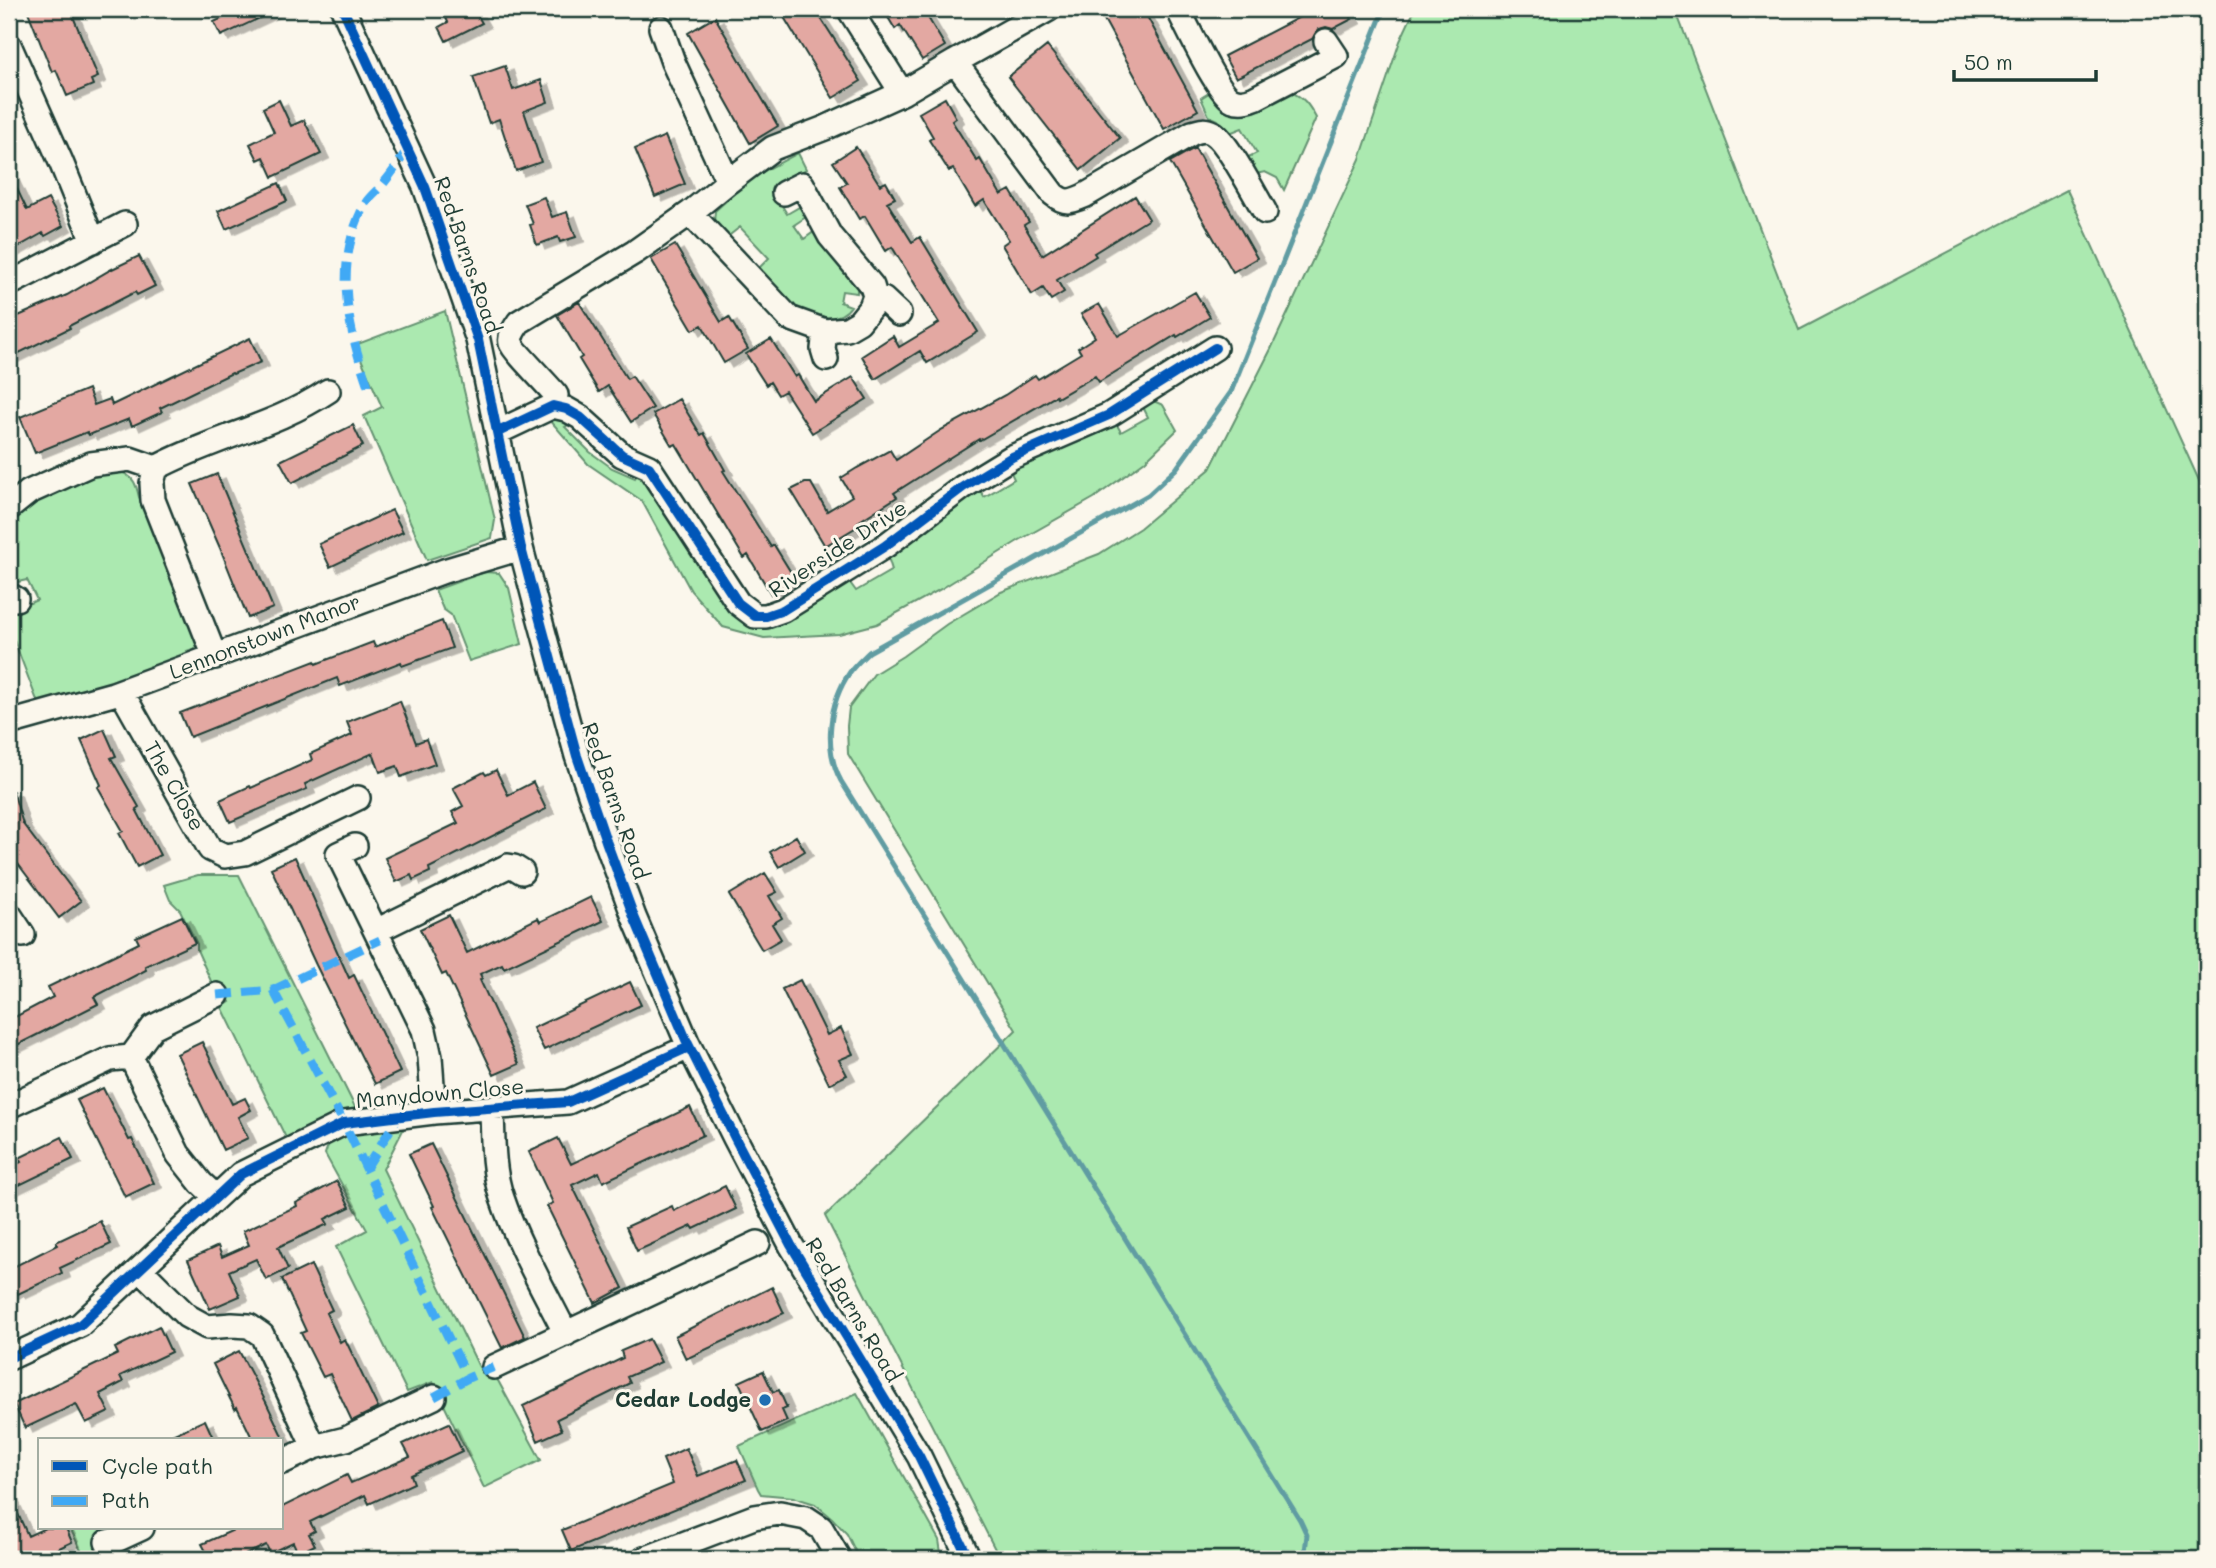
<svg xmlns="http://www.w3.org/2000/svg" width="2216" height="1568" font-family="Mali,sans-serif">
<defs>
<filter id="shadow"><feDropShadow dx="8" dy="4.5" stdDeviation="0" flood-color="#0004"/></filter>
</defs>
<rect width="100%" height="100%" fill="#fbf7ec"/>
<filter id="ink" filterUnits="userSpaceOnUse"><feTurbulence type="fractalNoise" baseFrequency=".0143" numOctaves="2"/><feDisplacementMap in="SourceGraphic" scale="14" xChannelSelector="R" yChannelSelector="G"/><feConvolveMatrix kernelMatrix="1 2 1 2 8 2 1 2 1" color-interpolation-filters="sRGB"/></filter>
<g filter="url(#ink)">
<path fill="#abe9b0" stroke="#659372" stroke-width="2" d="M1415 9H1675L1799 330 2067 190 2207 498V1559H1000L825 1216 1016 1030 848 754 847 726 849 708 874 674 903 656 947 624 1001 592 1099 554 1140 528 1210 469 1271 349 1360 159 1400 41Z
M1212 91C1215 95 1218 102 1221 105 1240 124 1271 101 1290 92 1304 97 1309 105 1316 118L1284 190 1277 178 1265 172 1256 174 1247 168 1242 160 1257 153 1242 128 1227 134 1218 120 1209 116 1201 98Z
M798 153 806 169 772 189 787 214 801 206 806 217 794 225 804 239 815 231 857 285V293L842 291 840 302 851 306C839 324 813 318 796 309 786 304 767 278 758 269L769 258 740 227 726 238 714 222 715 211 751 178Z
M445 311 495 520 492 538 427 560 364 416 382 407 355 345Z
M1151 400 1163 405 1177 430 1145 461 1094 498 1018 541 941 589 877 624 839 634 764 638 723 627 691 591 642 501 588 464 549 419H570L573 422 565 427 590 452 612 468 635 478 639 471 750 623 848 580 856 591 892 570 888 557 976 483 984 497 1014 479 1008 466 1114 420 1121 432 1148 417 1141 403Z
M121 472C134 477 136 484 139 497L202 646 187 651 189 657 145 673 38 703 9 627V612L37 600 27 580 18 582 9 578V517C44 496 80 475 121 472Z
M485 572 499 573 509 588 522 644 469 661 451 615 443 609 435 590Z
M198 875H239L356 1109 334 1117 287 1140 222 1007 230 1002 221 987 214 988 197 950V944L180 910 170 900 164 885Z
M405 1126 383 1169 479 1367 496 1377 541 1460 484 1488 433 1382 407 1392 336 1247 367 1230 325 1154 330 1140 354 1130Z
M857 1393 939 1540 942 1559H859L847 1534 832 1518 815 1504 793 1497 761 1494 758 1489 739 1446Z
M70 1528H100L115 1559H85Z"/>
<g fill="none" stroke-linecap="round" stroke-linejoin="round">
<path stroke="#619ca2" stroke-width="5" d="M1304 1559 1307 1535 1300 1520 841 781C823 748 829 702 850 672 855 665 863 658 869 652L1148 495 1176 469 1231 392 1384 9"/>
</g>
<path fill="#e3a8a2" stroke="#1f3d34" stroke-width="2" filter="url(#shadow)" d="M27 9H70L98 77 91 80 93 85 67 96 56 70 52 72Z
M223 9H279L221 36 214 22 227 16Z
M441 9H474L482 23 446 41 439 27 448 22Z
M779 9H815L861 81 833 98Z
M883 9H928L924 11 945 46 922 60 900 25 895 29Z
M1112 9H1143L1198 110 1164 129 1101 14Z
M1315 9H1346L1352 19 1333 29 1326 27 1319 29 1312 39 1236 78 1224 56Z
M715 17 778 126 750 143 688 33Z
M1047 46 1120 138 1081 170 1008 77Z
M505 66 513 90 541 80 548 102 524 111 541 162 516 171 499 119 489 123 473 77Z
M945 98 956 118 952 121 977 161 980 159 1001 195 1010 190 1029 222 1024 225 1042 255 1135 196 1149 219 1094 253 1096 256 1057 280 1064 292 1051 300 1043 288 1032 295 1002 245 1009 240 984 200 975 206 953 169 949 171 929 140 933 137 919 113Z
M279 100 291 126 304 120 321 154 273 177 264 157 258 160 250 144 274 132 263 108Z
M665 136 685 184 655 197 635 149Z
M856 147 880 185 886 182 895 198 887 202 912 242 920 237 978 332 927 363 920 351 875 379 862 356 893 336 899 347 939 323 892 247 886 251 865 216 859 219 840 187 847 183 833 162Z
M1195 148 1257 258 1233 272 1170 162Z
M9 172 27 210 48 199 63 226 45 236 43 233 9 252Z
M279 183 287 201 226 229 218 211Z
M544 197 552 217 567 212 576 237 560 242 558 237 537 245 530 225 533 224 525 204Z
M675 245 721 322 729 317 748 349 724 363 702 325 693 330 651 259Z
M139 256 155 286 137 295 135 292 69 326 70 328 9 358V320L67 295 110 270Z
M1195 292 1210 317 1177 337 1176 335 1099 382 1095 376 1057 398 1056 396 980 440 979 439 894 493 897 497 858 522 860 525 825 546 791 490 805 483H811L827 511 852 496 841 478 857 468 890 450 896 460 941 430 1005 395 1035 375 1038 379 1081 353 1078 348 1095 337 1081 314 1099 304 1118 336Z
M579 302 627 379 632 376 653 408 631 422 608 386 599 392 579 359 582 357 557 315Z
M250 338 261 362 233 374 232 373 160 408 162 412 132 426 129 419 89 435 87 432 35 453 20 417 88 389 94 405 110 399 112 405Z
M771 339 795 377 798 375 814 401 853 377 867 399 812 433 785 391 778 395 770 382 766 385 746 354Z
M679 399 701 435 704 433 725 470 723 471 749 512 771 547 774 545 795 579 771 594 748 555 744 558 676 444 672 446 653 414Z
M353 425 363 446 292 483 280 461Z
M217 474 273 608 248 618 220 548 192 484Z
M392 510 403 532 330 567 319 544Z
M442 621 452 648 402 666 401 662 340 686 337 678 190 737 180 713 315 661 316 664 373 642 375 647Z
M400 701 416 743 426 739 435 764 401 777 397 766 380 772 373 753 305 784 307 789 230 822 220 800 250 786 251 788 312 760 310 754 352 735 347 722Z
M104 729 116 756 111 758 139 807 136 809 160 855 137 867 119 833 123 831 98 787 101 785 81 740Z
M496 770 508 795 533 782 546 809 429 868 430 872 413 880 411 875 396 882 385 858 458 823 452 812 463 806 453 788 484 772 486 775Z
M9 791H13L23 824 81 901 59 918 9 852Z
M796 836 805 851 779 867 770 852Z
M295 857 349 978 354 975 400 1072 375 1084 316 965 271 868Z
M765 873 777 892 769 896 782 918 772 924 781 939 762 950 729 895Z
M591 897 603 921 504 968 502 964 480 974 482 978 480 980 519 1064 494 1075 446 973 442 975 420 929 449 915 467 953 538 918 540 922Z
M182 916 195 943 145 966 146 970 94 997 98 1004 9 1049V1020L53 997 48 987 139 943 136 937Z
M800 980 827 1035 841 1028 853 1054 839 1060 847 1075 829 1084 782 989Z
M630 982 641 1005 544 1050 533 1028Z
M202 1042 232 1104 245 1098 251 1110 238 1117 248 1138 223 1150 177 1054Z
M103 1088 129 1140 132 1139 154 1183 125 1197 77 1100Z
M690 1107 703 1135 603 1182 599 1172 572 1185 623 1288 595 1303 547 1206 553 1203 529 1152 558 1138 571 1164Z
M62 1137 73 1159 9 1190V1168L21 1162 19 1158Z
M431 1144 525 1337 502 1348 432 1207 434 1206 409 1154Z
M337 1181 350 1207 325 1219 328 1224 278 1247 288 1269 266 1280 256 1259 229 1271 240 1296 210 1309 188 1260 218 1246 222 1257 249 1245 243 1231 297 1206 296 1203Z
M725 1186 736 1209 694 1229 692 1226 637 1251 626 1227 672 1206 674 1211Z
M100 1221 111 1244 60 1268 62 1273 18 1294 16 1291 9 1294V1269L57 1245 56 1242Z
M311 1265 332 1310 326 1313 340 1342 345 1339 378 1408 352 1421 330 1374 323 1377 301 1333 306 1331 282 1279Z
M772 1287 784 1313 686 1359 675 1336Z
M159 1326 171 1352 120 1376 123 1382 100 1394 109 1412 86 1423 76 1404 25 1428 14 1404 118 1354 115 1348Z
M649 1339 661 1362 627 1377 630 1383 557 1419 562 1430 538 1441 523 1406 623 1358 621 1351Z
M239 1351 266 1402 284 1440H253L237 1407 235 1409 213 1364Z
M763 1371 773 1392 779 1390 787 1408 782 1410 787 1421 762 1432 739 1382Z
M205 1420 214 1440H161Z
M449 1423 462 1451 411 1475 414 1483 369 1504 365 1495 310 1522 315 1531 309 1534 315 1545 298 1553 293 1542 270 1553 266 1545 236 1559H210L202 1544 238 1528H282V1507L347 1475 351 1483 410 1457 403 1444Z
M686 1448 698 1476 737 1460 746 1480 571 1551 562 1530 673 1484 663 1459Z
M9 1494 28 1536 45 1528H66L72 1542 36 1559H9Z"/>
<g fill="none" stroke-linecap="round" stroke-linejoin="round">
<g stroke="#1f3d34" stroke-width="28">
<path id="minor" d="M343 9 425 187 478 340 521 548 536 605 577 756 606 841 634 917 687 1042 735 1138 791 1245 919 1456 969 1559
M1178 9C1187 26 1218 94 1233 100 1241 103 1248 101 1255 98L1336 56 1326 41
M661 28 673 62 728 182 690 213
M9 45 61 162 93 241
M955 62 1049 9
M902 93 955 62 1053 194C1065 204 1070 202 1084 196L1192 133C1201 130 1205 129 1213 133 1227 141 1255 195 1265 212
M728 182 773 148 825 128 902 93 849 9
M9 284 125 224
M875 296 883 299 899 314
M825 331 823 349 826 359
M553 406 556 395C549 386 513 350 511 343 509 336 515 328 519 322L635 252 690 213 789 318 825 331 847 329 859 322 871 307 875 296 872 286 830 236 802 184 784 193
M498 432 553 406 566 409 580 417 622 455 649 467 738 603 755 616H766L783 610 885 546 963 487 1012 457 1109 415 1215 348
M9 508 29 492 91 464 130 459 156 468
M9 595 16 599
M215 657 153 500 152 483 156 468C211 438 276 426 328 391
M121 691 210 849 225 856 245 853 358 798
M9 723 113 694 444 571 521 548
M355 846 338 854 424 1030 430 1057 434 1112
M9 914 23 935
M376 931 508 866 514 867 522 872
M9 1106 110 1059 131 1057
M492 1108C493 1137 492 1170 502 1198 518 1245 544 1290 566 1334
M216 1197 201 1183 178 1154 131 1057 153 1027 217 995
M140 1269 187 1316 207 1327 232 1325 249 1326 262 1335 314 1447
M9 1358 80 1325 241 1174 344 1123 434 1112 568 1102 689 1047
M494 1367 758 1243
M282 1462 314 1447 346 1439 434 1397
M107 1542 116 1540 142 1528
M644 1559 754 1517 780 1513 806 1518 821 1528 839 1559"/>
</g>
<use href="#minor" stroke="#fbf7ec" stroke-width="23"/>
<path stroke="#3fa9f5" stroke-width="9" stroke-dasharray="18 9" stroke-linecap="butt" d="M368 386C347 326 333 263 365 204 369 197 377 191 383 184 392 173 400 162 407 149
M273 990 380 940
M217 995 273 990 344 1123 468 1378
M366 1168 399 1116
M434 1397 468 1378 494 1367"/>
<g stroke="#fbf7ec" stroke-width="15">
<path id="cycleway" d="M343 9 425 187 478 340 521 548 536 605 577 756 606 841 634 917 687 1042 735 1138 791 1245 919 1456 969 1559
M498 432 553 406 566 409 580 417 622 455 649 467 738 603 755 616H766L783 610 885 546 963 487 1012 457 1109 415 1215 348
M9 1358 80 1325 241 1174 344 1123 434 1112 568 1102 689 1047"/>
</g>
<use href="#cycleway" stroke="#0057b8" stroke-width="10"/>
</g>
</g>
<circle fill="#1f6fb2" stroke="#fbf7ec" stroke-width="2.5" cx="765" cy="1400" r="7"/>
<g text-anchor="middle" stroke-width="6" stroke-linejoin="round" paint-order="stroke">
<g font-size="21" fill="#1f3d34" stroke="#fbf7ec">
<text transform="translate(467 255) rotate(71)" y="7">Red Barns Road</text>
<text transform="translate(838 549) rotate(-33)" y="7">Riverside Drive</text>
<text transform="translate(265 637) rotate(-21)" y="7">Lennonstown Manor</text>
<text transform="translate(174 786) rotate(60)" y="7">The Close</text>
<text transform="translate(615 801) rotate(71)" y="7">Red Barns Road</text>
<text transform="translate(440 1094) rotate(-5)" y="7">Manydown Close</text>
<text transform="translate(853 1310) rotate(59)" y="7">Red Barns Road</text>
</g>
<g font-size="21" font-weight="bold" fill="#1f3d34" stroke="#fbf7ec" text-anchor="end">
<text x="751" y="1407">Cedar Lodge</text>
</g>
</g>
<rect width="2216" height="1568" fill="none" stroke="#fbf7ec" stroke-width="35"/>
<rect x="18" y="18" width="2181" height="1533" fill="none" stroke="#1f3d34" stroke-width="2.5" filter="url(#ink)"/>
<rect x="38" y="1438" width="245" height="91" fill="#fbf7ec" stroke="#a3ada2" stroke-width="2"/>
<rect x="52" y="1461" width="35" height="10" fill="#0057b8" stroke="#a3ada2" stroke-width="2"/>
<text x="102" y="1474" font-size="21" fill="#1f3d34">Cycle path</text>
<rect x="52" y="1496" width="35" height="10" fill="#3fa9f5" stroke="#a3ada2" stroke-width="2"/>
<text x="102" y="1508" font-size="21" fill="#1f3d34">Path</text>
<path d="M1954 70v10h142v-10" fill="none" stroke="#1f3d34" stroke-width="3.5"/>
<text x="1964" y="70" font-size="21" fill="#1f3d34" stroke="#fbf7ec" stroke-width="5" paint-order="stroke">50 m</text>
</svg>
